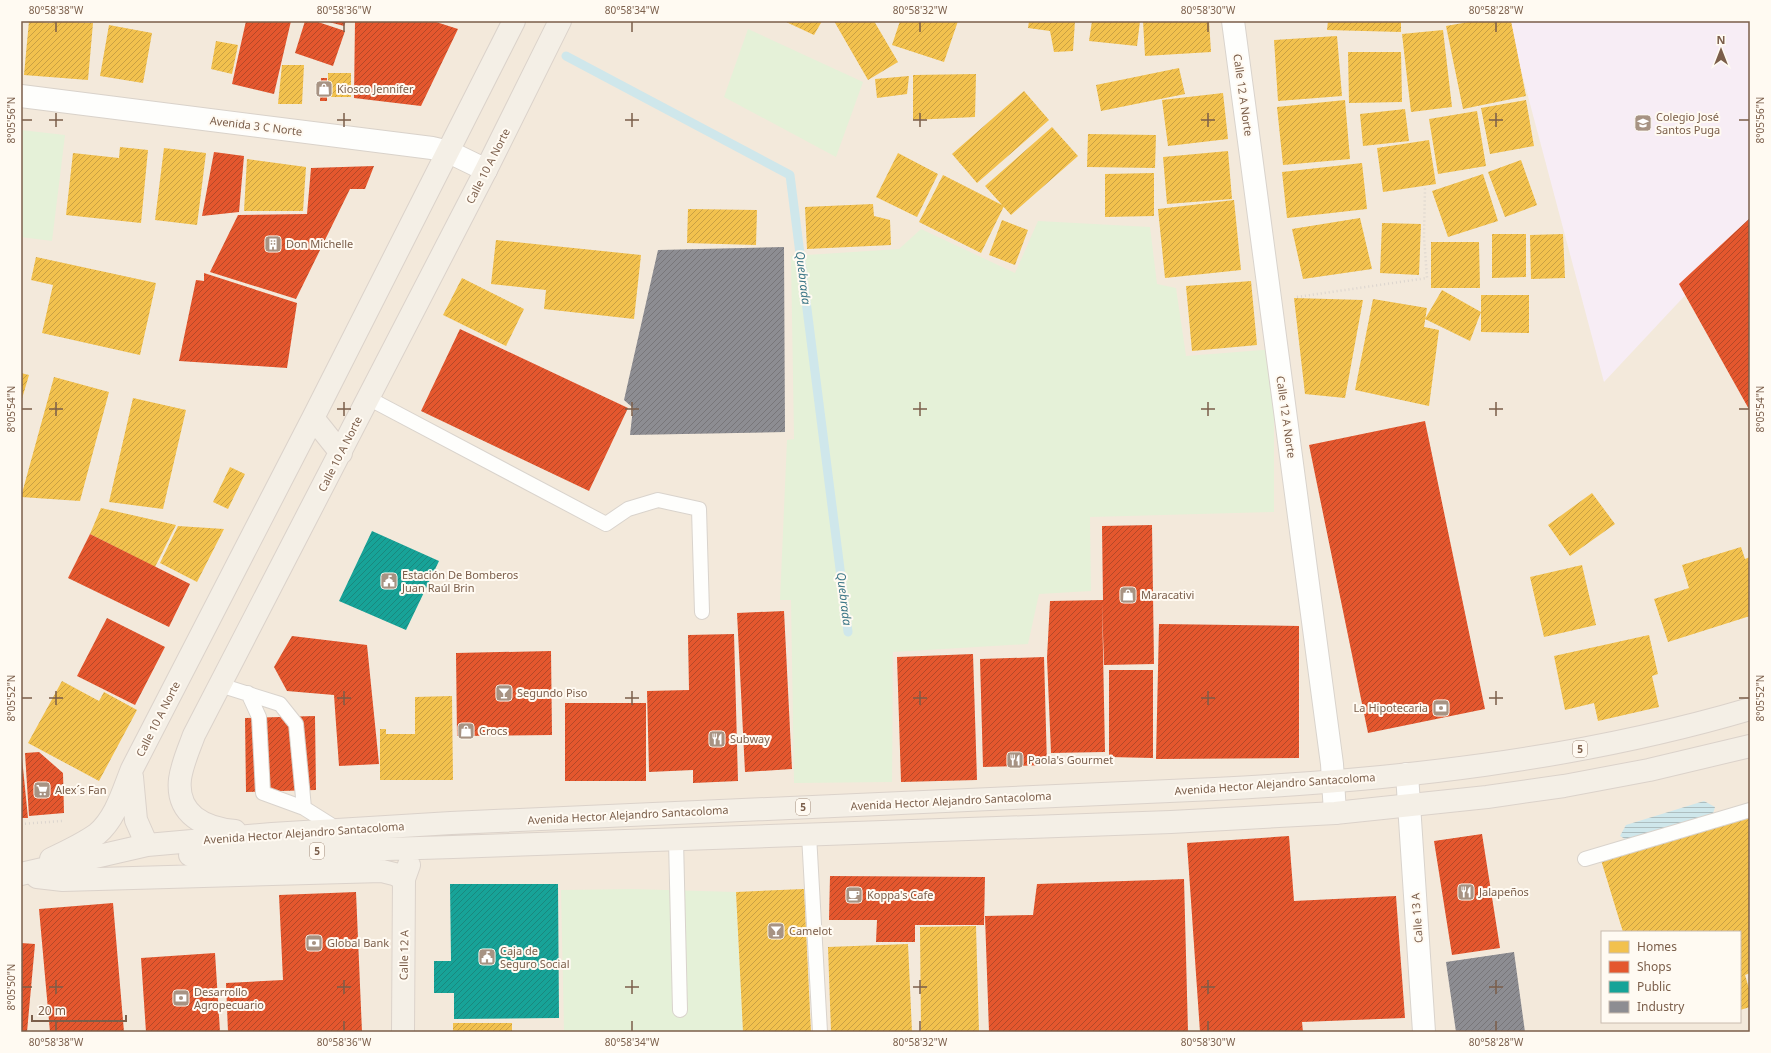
<svg xmlns="http://www.w3.org/2000/svg" width="1771" height="1053" font-family="'Noto Sans',sans-serif">
<defs>
<pattern id="water-rules" width="6" height="5" patternUnits="userSpaceOnUse"><rect width="6" height="5" fill="#cfe7eb"/><path d="M0 2.5h6" fill="none" stroke="#adbec0"/></pattern>
<pattern id="homes-hatch" width="6" height="6" patternUnits="userSpaceOnUse"><rect width="6" height="6" fill="#f2c14e"/><path d="M-1 1l2-2M0 6l6-6M5 7l2-2" fill="none" stroke="#c9a043"/></pattern>
<pattern id="shops-hatch" width="6" height="6" patternUnits="userSpaceOnUse"><rect width="6" height="6" fill="#e4572e"/><path d="M-1 1l2-2M0 6l6-6M5 7l2-2" fill="none" stroke="#b44828"/></pattern>
<pattern id="public-hatch" width="6" height="6" patternUnits="userSpaceOnUse"><rect width="6" height="6" fill="#17a398"/><path d="M-1 1l2-2M0 6l6-6M5 7l2-2" fill="none" stroke="#1a887e"/></pattern>
<pattern id="industry-hatch" width="6" height="6" patternUnits="userSpaceOnUse"><rect width="6" height="6" fill="#8d8d92"/><path d="M-1 1l2-2M0 6l6-6M5 7l2-2" fill="none" stroke="#787679"/></pattern>
</defs>
<rect width="100%" height="100%" fill="#faf6ee"/>
<path fill="#f3e9db" fill-rule="evenodd" d="M21 21H1750V1032H21ZM1602 932H1740V1022H1602Z"/>
<path fill="#f7edf5" d="M1508 21H1750V226L1604 382Z"/>
<path fill="#e5f1d8" d="M748 29 863 82 836 157 724 97Z
M21 130 65 135 52 241 21 237Z
M1038 221 1150 227 1157 284 1176 288 1186 356 1274 349V512L1090 517 1091 591 1039 594 1028 644 893 652 892 782 794 783 791 600H780L787 440 794 439 791 256 899 249 921 229 1015 273Z
M632 889 736 892 743 1032H564L561 890Z"/>
<path fill="url(#water-rules)" d="M1704 801 1715 807 1712 817 1630 842 1620 836 1626 825Z"/>
<path fill="url(#homes-hatch)" d="M29 21 52 23 53 21 93 23 88 80 24 75Z
M784 21H822L814 35Z
M834 21H874L898 62 868 80Z
M900 21H958L944 62 892 45Z
M1029 21H1075L1073 51 1054 52 1050 31 1028 28Z
M1092 21H1140L1137 46 1089 41Z
M1143 21H1209L1211 52 1145 56Z
M1328 21H1401V32L1327 30Z
M1474 21H1511L1526 96 1463 109 1446 26Z
M109 25 152 33 143 83 100 76Z
M1443 30 1452 107 1411 112 1402 34Z
M1337 36 1342 96 1278 101 1274 40Z
M216 41 238 45 232 74 211 69Z
M1348 52H1401L1402 102 1349 103Z
M282 65H304L302 104H278Z
M1179 68 1185 94 1101 111 1096 85Z
M328 73H351V97H328Z
M976 74 975 117 913 120V75Z
M909 76 907 94 877 98 875 79Z
M1024 91 1049 120 977 183 952 154Z
M1223 93 1228 139 1168 146 1162 100Z
M1345 100 1350 159 1283 165 1277 107Z
M1526 100 1534 146 1490 154 1481 108Z
M1405 109 1409 141 1363 146 1360 114Z
M1477 111 1486 166 1438 174 1429 119Z
M1052 127 1078 156 1011 215 985 186Z
M1088 134 1156 135 1155 168 1087 167Z
M1429 140 1436 184 1383 192 1377 148Z
M120 147 148 150 141 223 66 215 73 153 119 158Z
M164 148 206 153 197 225 155 220Z
M1228 151 1232 199 1167 204 1163 157Z
M898 153 938 174 917 217 876 197Z
M247 159 306 167 303 211H244Z
M1521 160 1537 205 1505 217 1488 172Z
M1362 163 1367 209 1287 218 1282 172Z
M1154 173V216L1105 217V174Z
M1483 174 1498 221 1448 237 1432 191Z
M943 175 1004 206 981 253 919 222Z
M1234 200 1241 270 1165 278 1158 209Z
M873 204 874 216 890 220 891 245 807 249 805 207Z
M688 209 757 210 756 245 687 243Z
M1360 218 1372 269 1303 279 1292 229Z
M1002 220 1028 230 1015 265 989 255Z
M1382 223 1421 224 1419 275 1380 273Z
M1492 234H1526V277L1492 278Z
M1563 234 1565 278 1531 279 1530 235Z
M496 240 641 255 634 319 544 309 546 290 491 284Z
M1431 242H1479L1480 288H1431Z
M36 257 156 283 140 355 42 333 53 285 31 280Z
M462 278 524 309 506 346 443 315Z
M1251 281 1257 345 1192 351 1186 286Z
M1442 290 1481 312 1470 341 1425 319Z
M1481 295H1529V333L1481 332Z
M1294 298 1363 300 1345 398 1305 394Z
M1373 299 1427 308 1424 327 1439 330 1429 406 1355 390Z
M21 373 29 375 21 402Z
M54 377 109 392 80 501 21 497Z
M133 398 186 410 163 509 109 502Z
M230 467 245 474 228 509 213 502Z
M1592 493 1615 524 1570 556 1548 525Z
M101 508 176 525 155 567 90 534Z
M178 526 224 529 197 582 160 563Z
M1741 547 1745 559 1750 557V616L1668 642 1654 599 1689 588 1682 565Z
M1582 565 1596 625 1544 637 1530 577Z
M1649 635 1658 674 1652 676 1659 707 1598 721 1594 703 1565 710 1554 656Z
M62 681 99 701 104 692 137 710 99 781 28 743Z
M452 696 453 780H380V729H386V734H415V697Z
M1750 814V973L1745 975 1750 992V1007L1740 1010V932H1623L1601 860Z
M804 889 811 1032H743L736 892Z
M976 926 979 1032H921L920 927Z
M908 944 912 1032H831L828 947Z
M453 1023H512V1032H453Z"/>
<path fill="url(#shops-hatch)" d="M246 21H291L274 94 232 84Z
M305 21H315L345 31 333 66 295 53Z
M325 21H346L344 26Z
M355 21H433L458 29 421 106 354 98Z
M321 78H327V101H320Z
M214 152 244 156 239 212 202 216Z
M374 166 365 189H350L296 299 210 272 238 215 307 214 311 168Z
M1750 218V411L1679 284Z
M204 273 297 303 287 368 179 361 196 280 204 281Z
M460 329 628 408 589 491 421 411Z
M1425 421 1485 709 1368 733 1309 445Z
M1152 525 1154 664 1104 665 1102 602 1105 752 1051 753 1047 658 1050 601 1103 600 1102 526Z
M90 534 190 584 169 627 68 578Z
M784 611 792 769 745 772 737 613Z
M107 618 165 647 135 705 77 676Z
M1159 624 1299 626V758L1156 759Z
M734 634 738 781 693 783V770L649 772 647 691 689 690 688 635Z
M292 636 367 645 379 764 339 766 334 695 287 691 274 667Z
M551 651 552 735 457 736 456 653Z
M973 654 977 780 901 782 897 657Z
M1044 657 1047 765 983 767 980 659Z
M1109 670H1153V758L1109 757Z
M565 703H646V781H565Z
M315 716 316 790 246 792 245 718Z
M21 748 28 818H21Z
M39 752 63 773 64 813 29 816 25 753Z
M1482 834 1500 948 1452 955 1434 841Z
M1289 836 1294 901 1396 896 1405 1018 1302 1022 1303 1032H1200L1187 843Z
M830 876 985 877 984 925H915V942H876L877 920H829Z
M1184 879 1188 1032H989L985 916 1033 915 1037 884Z
M356 892 362 1032H228L226 983 283 980 279 895Z
M113 903 124 1032H50L39 909Z
M21 943 35 944 27 1032H21Z
M215 953 220 1032H146L141 958Z"/>
<path fill="url(#public-hatch)" d="M372 531 439 561 406 630 339 601Z
M450 884H558L559 1018 454 1019V993H434V961H451Z"/>
<path fill="url(#industry-hatch)" d="M784 247 785 432 630 435 633 408 624 400 658 250Z
M1514 952 1525 1032H1456L1446 962Z"/>
<g fill="none" stroke-linecap="round" stroke-linejoin="round">
<path stroke="#cfe7eb" stroke-width="9" d="M566 56 790 175 848 632"/>
<g stroke="#d9d3cc" stroke-width="16">
<path id="lane" d="M368 398 606 524 628 509 658 500 699 509 702 612
M220 685 280 704 296 724 304 808 339 830
M248 693 259 717 263 793 304 808
M809 835 820 1032
M676 840 680 1010
M1585 859 1750 810"/>
</g>
<g stroke="#d9d3cc" stroke-width="24">
<path id="street" d="M1233 21 1332 764 1335 813
M1407 774 1424 1032"/>
</g>
<g stroke="#d9d2ca" stroke-width="24">
<path id="secondary" d="M21 96 432 148 449 152 486 170"/>
</g>
<g stroke="#dbd2ca" stroke-width="24">
<path id="primary" d="M313 418 341 453
M132 777 136 820 147 845
M235 831C205 828 176 815 180 779 182 764 189 749 194 735L486 170 560 21
M190 855 453 847 1171 822 1335 813 1487 797 1564 786 1649 770 1750 746
M51 859C66 852 83 844 97 834 116 818 123 791 132 769L313 418 514 21
M21 874 147 845 272 834 451 823 1215 789C1395 780 1577 760 1750 709
M37 877 63 880 382 871 394 874 404 879
M403 1032 404 879 409 865"/>
</g>
<path stroke="#dcd5ce" stroke-width="2.5" stroke-dasharray="1 3" stroke-linecap="butt" d="M1297 297 1427 278 1424 237 1425 188
M21 824 62 821"/>
<use href="#lane" stroke="#fefefc" stroke-width="14"/>
<use href="#street" stroke="#fefefc" stroke-width="22"/>
<use href="#secondary" stroke="#fefefc" stroke-width="22"/>
<use href="#primary" stroke="#f4efe6" stroke-width="22"/>
</g>
<path fill="none" stroke="#7b5e4a" stroke-width="1.5" d="M56 22V32M344 22V32M632 22V32M920 22V32M1208 22V32M1496 22V32M56 113V127M344 113V127M632 113V127M920 113V127M1208 113V127M1496 113V127M22 120H32M49 120H63M337 120H351M625 120H639M913 120H927M1201 120H1215M1489 120H1503M1739 120H1749M56 402V416M344 402V416M632 402V416M920 402V416M1208 402V416M1496 402V416M22 409H32M49 409H63M337 409H351M625 409H639M913 409H927M1201 409H1215M1489 409H1503M1739 409H1749M56 691V705M344 691V705M632 691V705M920 691V705M1208 691V705M1496 691V705M22 698H32M49 698H63M337 698H351M625 698H639M913 698H927M1201 698H1215M1489 698H1503M1739 698H1749M56 980V994M344 980V994M632 980V994M920 980V994M1208 980V994M1496 980V994M22 987H32M49 987H63M337 987H351M625 987H639M913 987H927M1201 987H1215M1489 987H1503M56 1021V1031M344 1021V1031M632 1021V1031M920 1021V1031M1208 1021V1031M1496 1021V1031"/>
<defs>
<g id="shop-square" transform="scale(0.9)"><rect x="-9" y="-9" width="18" height="18" rx="4" fill="#a79383" stroke="#fffaf2"/><path d="M-5-2.5h2.3a2.7 3.5 0 0 1 5.4 0H5L5.5 6h-11ZM-1.5-2.5h3a1.5 2.3 0 0 0-3 0Z" fill="#fff"/></g>
<g id="school-square" transform="scale(0.9)"><rect x="-9" y="-9" width="18" height="18" rx="4" fill="#a79383" stroke="#fffaf2"/><path d="M0-5L7-2L0 1L-7-2ZM-4 1L0 2.5L4 1V4Q0 6-4 4Z" fill="#fff"/></g>
<g id="building-square" transform="scale(0.9)"><rect x="-9" y="-9" width="18" height="18" rx="4" fill="#a79383" stroke="#fffaf2"/><path d="M-4-6H4V6H1V3H-1V6H-4ZM-2.5-4.3h1.7v1.8h-1.7ZM.8-4.3h1.7v1.8H.8ZM-2.5-1h1.7V.8h-1.7ZM.8-1h1.7V.8H.8Z" fill="#fff"/></g>
<g id="civic-square" transform="scale(0.9)"><rect x="-9" y="-9" width="18" height="18" rx="4" fill="#a79383" stroke="#fffaf2"/><path d="M-.6-6.5H3V-4.5H.6V-3L4-1V1h2V6H-6V1h2V-1L-.6-3ZM-1.2 2.5V6h2.4V2.5Z" fill="#fff"/></g>
<g id="bar-square" transform="scale(0.9)"><rect x="-9" y="-9" width="18" height="18" rx="4" fill="#a79383" stroke="#fffaf2"/><path d="M-6-5H6L.8 .8V4.5H3.5V6h-7V4.5H-.8V.8Z" fill="#fff"/></g>
<g id="bank-square" transform="scale(0.9)"><rect x="-9" y="-9" width="18" height="18" rx="4" fill="#a79383" stroke="#fffaf2"/><path d="M-6-4H6V4H-6ZM0-2.3a2.3 2.3 0 1 0 0 4.6a2.3 2.3 0 1 0 0-4.6Z" fill="#fff"/></g>
<g id="restaurant-square" transform="scale(0.9)"><rect x="-9" y="-9" width="18" height="18" rx="4" fill="#a79383" stroke="#fffaf2"/><path d="M-5-6h1v4h1v-4h1v4h1v-4h1v5L-1.5 .5V6h-2V.5L-5-1ZM5-6V6H3V1.5H1.5Q1.5-4 5-6Z" fill="#fff"/></g>
<g id="supermarket-square" transform="scale(0.9)"><rect x="-9" y="-9" width="18" height="18" rx="4" fill="#a79383" stroke="#fffaf2"/><path d="M-6-5.5h2.5l.6 2H6L4.5 2H-2.5L-4.4-4H-6ZM-1.5 3.2a1.3 1.3 0 1 0 .1 0ZM3 3.2a1.3 1.3 0 1 0 .1 0Z" fill="#fff"/></g>
<g id="cafe-square" transform="scale(0.9)"><rect x="-9" y="-9" width="18" height="18" rx="4" fill="#a79383" stroke="#fffaf2"/><path d="M-5.5-4.5H6V0H3Q3 3.5 0 3.5H-2.5Q-5.5 3.5-5.5 0ZM3-3.2v2h1.7v-2ZM-6 4.5H4V6H-6Z" fill="#fff"/></g>
</defs>
<g fill-rule="evenodd">
<use href="#shop-square" x="324" y="89"/>
<use href="#school-square" x="1643" y="123"/>
<use href="#building-square" x="273" y="244"/>
<use href="#civic-square" x="389" y="581"/>
<use href="#shop-square" x="1128" y="595"/>
<use href="#bar-square" x="504" y="693"/>
<use href="#bank-square" x="1441" y="708"/>
<use href="#shop-square" x="466" y="731"/>
<use href="#restaurant-square" x="717" y="739"/>
<use href="#restaurant-square" x="1015" y="760"/>
<use href="#supermarket-square" x="42" y="790"/>
<use href="#restaurant-square" x="1466" y="892"/>
<use href="#cafe-square" x="854" y="895"/>
<use href="#bar-square" x="776" y="931"/>
<use href="#bank-square" x="314" y="943"/>
<use href="#civic-square" x="487" y="957"/>
<use href="#bank-square" x="181" y="998"/>
</g>
<g text-anchor="middle" stroke-width="4" stroke-linejoin="round" paint-order="stroke">
<g fill="#fffaf2" stroke="#a38d7c" stroke-width="1">
<rect x="1573" y="741" width="14" height="16" rx="3"/>
<rect x="796" y="799" width="14" height="16" rx="3"/>
<rect x="310" y="843" width="14" height="16" rx="3"/>
</g>
<g font-size="10" font-weight="bold" fill="#7b5e4a">
<text x="1580" y="753">5</text>
<text x="803" y="811">5</text>
<text x="317" y="855">5</text>
</g>
<g font-size="11" fill="#7b5e4a" stroke="#fffaf2" text-anchor="start">
<text x="337" y="93">Kiosco Jennifer</text>
<text x="1656" y="121">Colegio José<tspan x="1656" dy="13">Santos Puga</tspan></text>
<text x="286" y="248">Don Michelle</text>
<text x="402" y="579">Estación De Bomberos<tspan x="402" dy="13">Juan Raúl Brin</tspan></text>
<text x="1141" y="599">Maracativi</text>
<text x="517" y="697">Segundo Piso</text>
<text x="1428" y="712" text-anchor="end">La Hipotecaria</text>
<text x="479" y="735">Crocs</text>
<text x="730" y="743">Subway</text>
<text x="1028" y="764">Paola's Gourmet</text>
<text x="55" y="794">Alex´s Fan</text>
<text x="1479" y="896">Jalapeños</text>
<text x="867" y="899">Koppa's Cafe</text>
<text x="789" y="935">Camelot</text>
<text x="327" y="947">Global Bank</text>
<text x="500" y="955">Caja de<tspan x="500" dy="13">Seguro Social</tspan></text>
<text x="194" y="996">Desarrollo<tspan x="194" dy="13">Agropecuario</tspan></text>
</g>
<g font-size="11" fill="#7b5e4a" stroke="#fffaf2">
<text transform="translate(1243 95) rotate(82)" y="4">Calle 12 A Norte</text>
<text transform="translate(256 126) rotate(7)" y="4">Avenida 3 C Norte</text>
<text transform="translate(488 166) rotate(-63)" y="4">Calle 10 A Norte</text>
<text transform="translate(1286 417) rotate(82)" y="4">Calle 12 A Norte</text>
<text transform="translate(340 454) rotate(-63)" y="4">Calle 10 A Norte</text>
<text transform="translate(158 719) rotate(-63)" y="4">Calle 10 A Norte</text>
<text transform="translate(1275 784) rotate(-4)" y="4">Avenida Hector Alejandro Santacoloma</text>
<text transform="translate(951 801) rotate(-3)" y="4">Avenida Hector Alejandro Santacoloma</text>
<text transform="translate(628 815) rotate(-3)" y="4">Avenida Hector Alejandro Santacoloma</text>
<text transform="translate(304 833) rotate(-4)" y="4">Avenida Hector Alejandro Santacoloma</text>
<text transform="translate(1417 918) rotate(-94)" y="4">Calle 13 A</text>
<text transform="translate(404 955) rotate(-89)" y="4">Calle 12 A</text>
</g>
<g font-size="12" font-style="italic" fill="#3f7888" stroke="#fffaf2">
<text transform="translate(803 278) rotate(83)" y="4">Quebrada</text>
<text transform="translate(844 599) rotate(83)" y="4">Quebrada</text>
</g>
</g>
<rect width="1771" height="1053" fill="none" stroke="#fffaf2" stroke-width="44"/>
<rect x="1601" y="931" width="140" height="92" fill="#fffaf2" stroke="#cabcaf"/>
<rect x="1609" y="941" width="20" height="12" fill="#f2c14e" stroke="#cabcaf"/>
<text x="1637" y="951" font-size="12" fill="#7b5e4a">Homes</text>
<rect x="1609" y="961" width="20" height="12" fill="#e4572e" stroke="#cabcaf"/>
<text x="1637" y="971" font-size="12" fill="#7b5e4a">Shops</text>
<rect x="1609" y="981" width="20" height="12" fill="#17a398" stroke="#cabcaf"/>
<text x="1637" y="991" font-size="12" fill="#7b5e4a">Public</text>
<rect x="1609" y="1001" width="20" height="12" fill="#8d8d92" stroke="#cabcaf"/>
<text x="1637" y="1011" font-size="12" fill="#7b5e4a">Industry</text>
<g transform="translate(1721 50)" stroke="#fffaf2" stroke-width="3" paint-order="stroke">
<path d="M0-3L7 15L0 10L-7 15Z" fill="#7b5e4a"/>
<text y="-6" font-size="11" font-weight="bold" text-anchor="middle" fill="#7b5e4a">N</text>
</g>
<path d="M32 1015v6h94v-6" fill="none" stroke="#7b5e4a" stroke-width="2"/>
<text x="38" y="1015" font-size="12" fill="#7b5e4a" stroke="#fffaf2" stroke-width="3" paint-order="stroke">20 m</text>
<rect x="22" y="22" width="1727" height="1009" fill="none" stroke="#7b5e4a" stroke-width="1.5"/>
<g font-size="10" text-anchor="middle" fill="#7b5e4a">
<text x="56" y="14">80°58'38"W</text>
<text x="344" y="14">80°58'36"W</text>
<text x="632" y="14">80°58'34"W</text>
<text x="920" y="14">80°58'32"W</text>
<text x="1208" y="14">80°58'30"W</text>
<text x="1496" y="14">80°58'28"W</text>
<text transform="translate(11 120) rotate(-90)" y="4">8°05'56"N</text>
<text transform="translate(1760 120) rotate(-90)" y="4">8°05'56"N</text>
<text transform="translate(11 409) rotate(-90)" y="4">8°05'54"N</text>
<text transform="translate(1760 409) rotate(-90)" y="4">8°05'54"N</text>
<text transform="translate(11 698) rotate(-90)" y="4">8°05'52"N</text>
<text transform="translate(1760 698) rotate(-90)" y="4">8°05'52"N</text>
<text transform="translate(11 987) rotate(-90)" y="4">8°05'50"N</text>
<text x="56" y="1046">80°58'38"W</text>
<text x="344" y="1046">80°58'36"W</text>
<text x="632" y="1046">80°58'34"W</text>
<text x="920" y="1046">80°58'32"W</text>
<text x="1208" y="1046">80°58'30"W</text>
<text x="1496" y="1046">80°58'28"W</text>
</g>
</svg>
